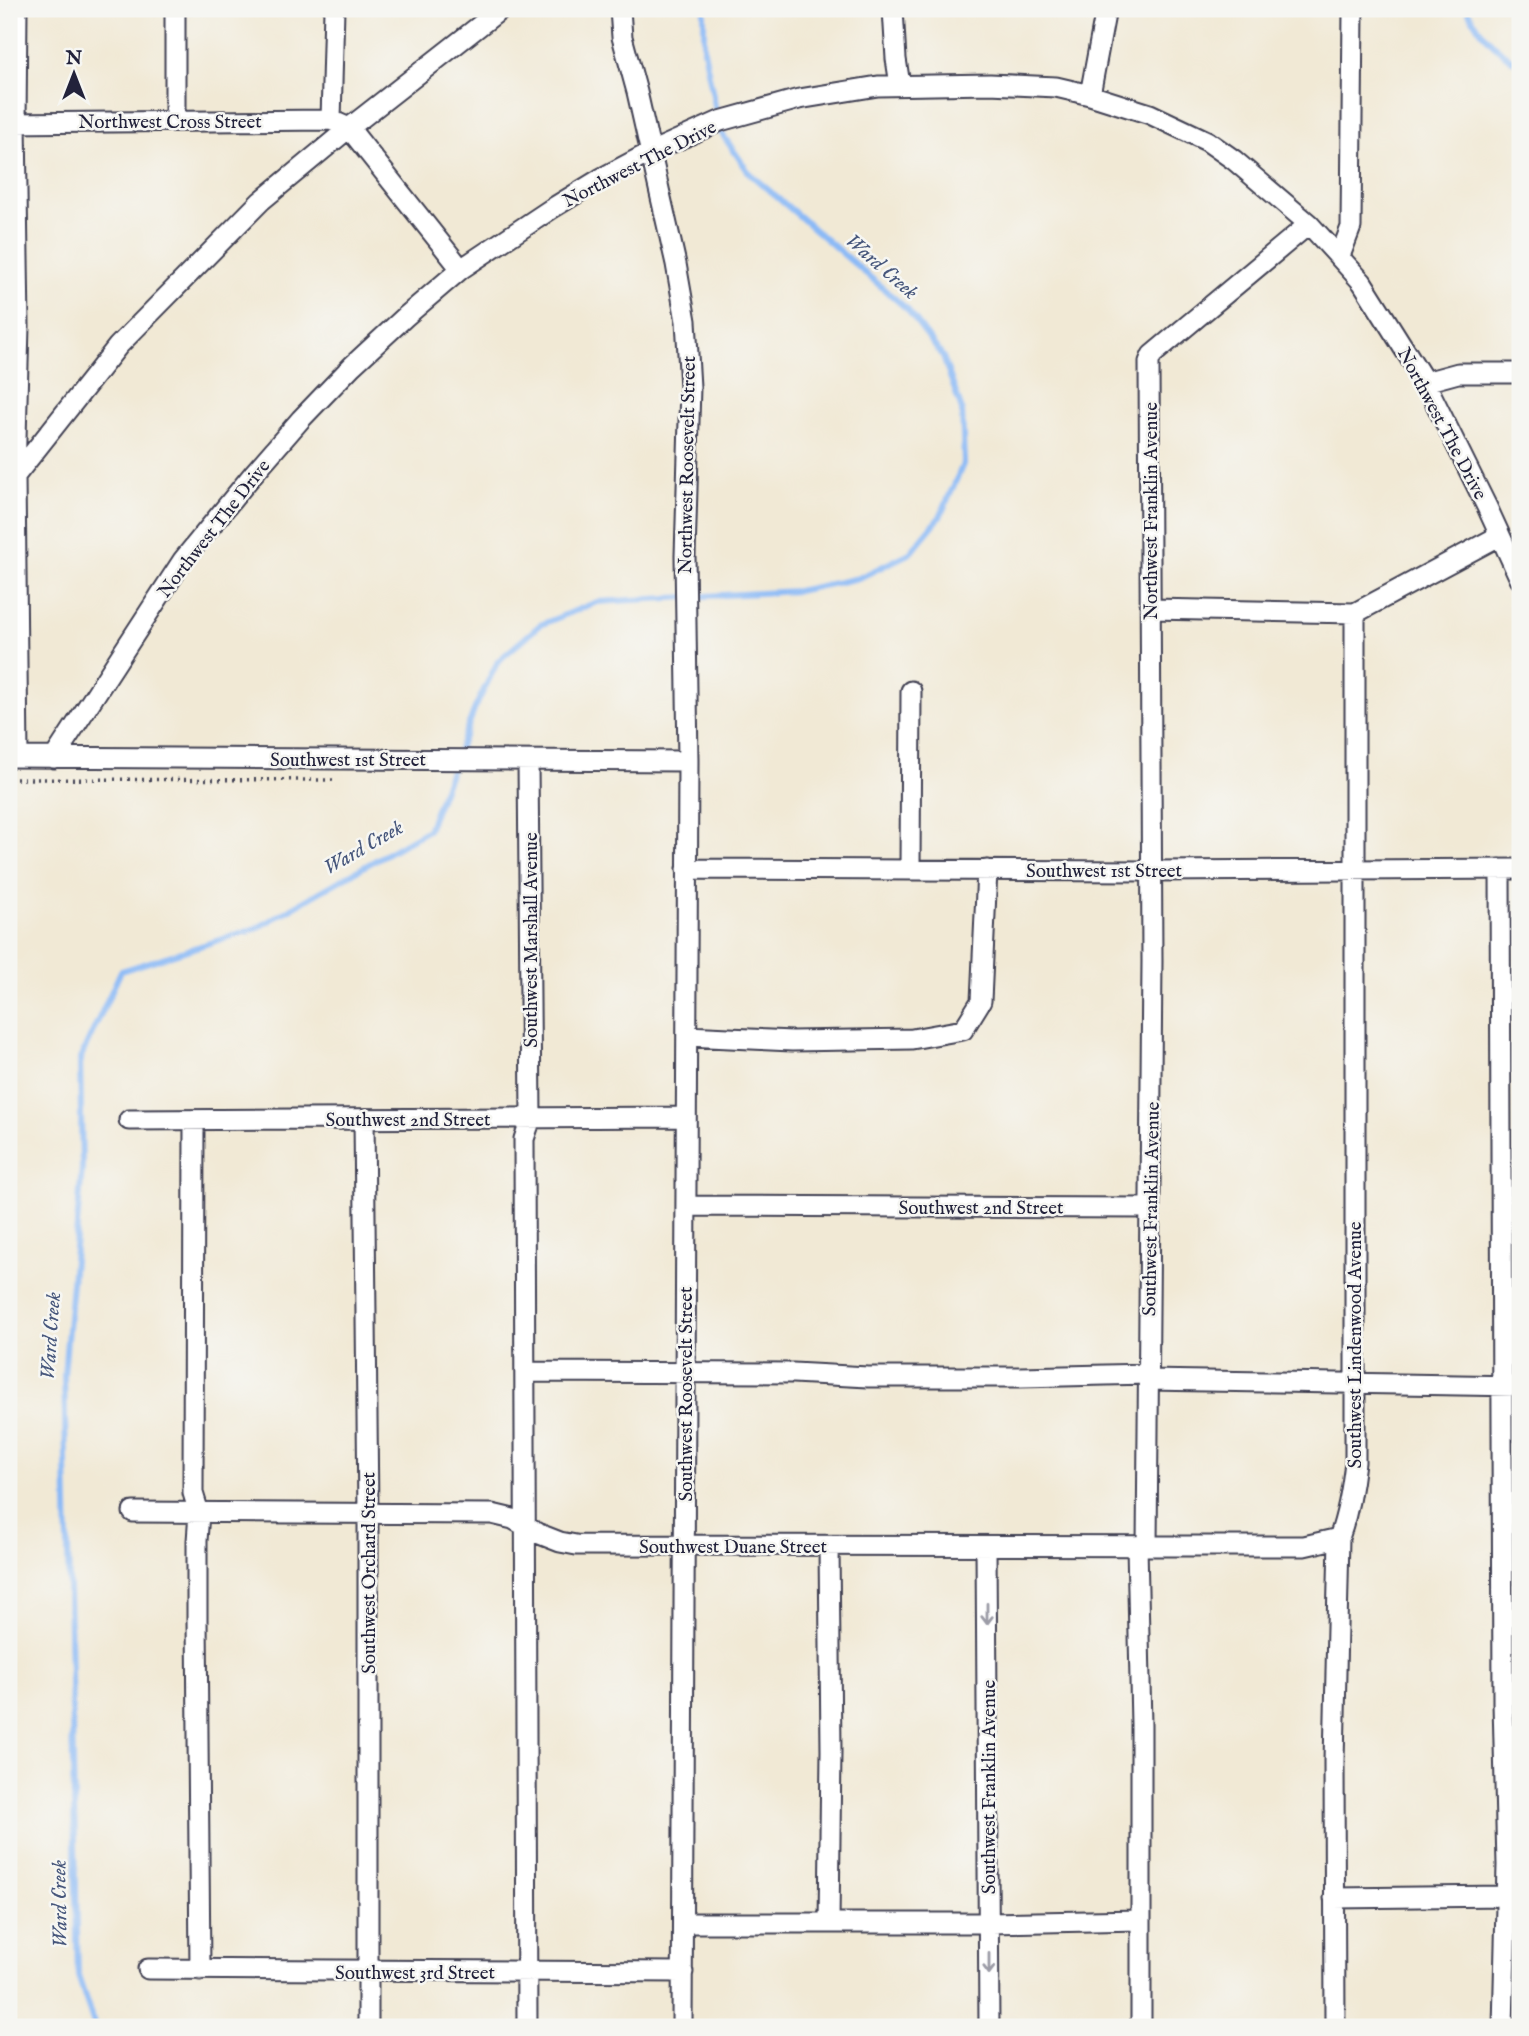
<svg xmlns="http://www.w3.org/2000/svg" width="1529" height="2036" font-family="'IM FELL English',serif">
<rect width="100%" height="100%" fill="#f6f6f2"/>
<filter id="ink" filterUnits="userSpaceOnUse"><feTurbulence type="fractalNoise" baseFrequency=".0143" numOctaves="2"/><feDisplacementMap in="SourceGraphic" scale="14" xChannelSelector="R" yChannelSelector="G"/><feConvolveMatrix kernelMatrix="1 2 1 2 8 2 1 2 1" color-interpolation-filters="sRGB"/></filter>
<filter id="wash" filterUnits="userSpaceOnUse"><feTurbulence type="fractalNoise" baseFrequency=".00686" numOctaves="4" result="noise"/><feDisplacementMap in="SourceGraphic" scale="28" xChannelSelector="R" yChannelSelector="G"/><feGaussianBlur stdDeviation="1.57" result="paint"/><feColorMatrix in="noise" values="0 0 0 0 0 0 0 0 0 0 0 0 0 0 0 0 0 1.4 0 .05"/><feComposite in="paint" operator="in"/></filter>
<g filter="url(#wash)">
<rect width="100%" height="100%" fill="#f1e9d5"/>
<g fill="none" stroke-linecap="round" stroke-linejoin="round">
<path stroke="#8bbaf6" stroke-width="6" d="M1467 9C1479 34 1498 50 1520 66
M95 2027 78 1976 64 1375 82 1168 80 1059 121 971 257 928 428 830 475 708 498 661 540 625 597 602 797 591 859 578 910 553 940 517 964 462 962 410 943 357 907 309 750 174 720 131 704 50V9"/>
</g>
</g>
<g filter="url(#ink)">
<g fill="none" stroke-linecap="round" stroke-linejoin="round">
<g stroke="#414052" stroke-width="23">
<path id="minor" d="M17 9 16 123 19 326 15 476 18 757
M175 9V121
M620 9 622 37 637 92 676 264 686 321 690 387 685 556 688 761 682 2027
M893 9 896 59 900 85
M1090 95 1106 9
M331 120 334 9
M9 123 331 120 349 128 461 269
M1340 256 1351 227 1353 9
M1425 382 1458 373H1520
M15 476 118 346 261 201 349 128 501 9
M1151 609 1355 613 1499 536
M9 757 688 761
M54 758 183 560 254 473 301 419 352 366 405 317 461 269 551 209 600 179 651 152 720 121 799 99 878 86 990 84 1056 87 1090 95 1150 114 1207 141 1234 160 1309 224 1362 282 1425 382 1487 507 1520 579
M687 869 1152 871 1520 869
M910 869 911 691
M1500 869 1503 1703 1507 1865 1503 2027
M687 1036 792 1041 912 1039 963 1030 981 1001 987 870
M364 1119 368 1514V2027
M129 1120 686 1117
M194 1120 193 1493 199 1513 197 1541V1619L200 1970
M686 1206 1150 1208
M525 1372 793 1373 868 1377H1021L1148 1374
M1148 1380 1520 1386
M133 1512 492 1514 513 1519 537 1533 560 1542 576 1545 1304 1546 1339 1538
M986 1546 989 2027
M1137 1546 1141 1725V2027
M1147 1546 1152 961 1149 362 1152 355 1309 224
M1334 1898 1505 1896
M683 1923H989L1141 1920
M829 1923 831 1751 829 1546
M148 1969 683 1972
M527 2027 524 1139 531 1118 528 761
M1335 2027 1334 1761 1339 1538C1348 1513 1352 1489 1355 1462V613"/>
</g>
<path stroke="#414052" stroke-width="3.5" stroke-dasharray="2 5" stroke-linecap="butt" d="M9 779 335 780"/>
<use href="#minor" stroke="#fff" stroke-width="19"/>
</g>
<defs><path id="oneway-shaft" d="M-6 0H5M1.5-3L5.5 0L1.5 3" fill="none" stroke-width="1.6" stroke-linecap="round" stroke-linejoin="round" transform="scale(1.75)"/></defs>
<g stroke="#9c9ca7">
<use href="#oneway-shaft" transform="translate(987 1614) rotate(90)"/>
<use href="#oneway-shaft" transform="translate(989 1964) rotate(90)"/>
</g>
</g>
<g text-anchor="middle" stroke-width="5" stroke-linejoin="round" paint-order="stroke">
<g font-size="19" fill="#22223b" stroke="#f6f6f2">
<text x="170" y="128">Northwest Cross Street</text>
<text transform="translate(639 163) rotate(-27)" y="7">Northwest The Drive</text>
<text transform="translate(1443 423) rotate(62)" y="7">Northwest The Drive</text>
<text transform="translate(686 465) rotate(-89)" y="7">Northwest Roosevelt Street</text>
<text transform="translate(1150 511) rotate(-90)" y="7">Northwest Franklin Avenue</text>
<text transform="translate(213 528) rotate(-52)" y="7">Northwest The Drive</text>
<text x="348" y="766">Southwest 1st Street</text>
<text x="1104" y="877">Southwest 1st Street</text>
<text transform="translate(530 940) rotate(-90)" y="7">Southwest Marshall Avenue</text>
<text x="408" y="1126">Southwest 2nd Street</text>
<text x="981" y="1214">Southwest 2nd Street</text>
<text transform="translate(1150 1209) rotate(-89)" y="7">Southwest Franklin Avenue</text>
<text transform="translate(1354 1345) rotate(-90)" y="7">Southwest Lindenwood Avenue</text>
<text transform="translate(685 1394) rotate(-90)" y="7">Southwest Roosevelt Street</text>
<text x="733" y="1553">Southwest Duane Street</text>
<text transform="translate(368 1573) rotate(-90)" y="7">Southwest Orchard Street</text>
<text transform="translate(988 1787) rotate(-90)" y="7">Southwest Franklin Avenue</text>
<text x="415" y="1979">Southwest 3rd Street</text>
</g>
<g font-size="21" font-style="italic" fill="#47577c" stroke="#f6f6f2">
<text transform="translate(882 266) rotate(41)" y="7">Ward Creek</text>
<text transform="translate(363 847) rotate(-30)" y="7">Ward Creek</text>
<text transform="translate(50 1336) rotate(-86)" y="7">Ward Creek</text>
<text transform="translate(59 1904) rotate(-91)" y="7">Ward Creek</text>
</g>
</g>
<rect width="1529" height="2036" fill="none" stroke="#f6f6f2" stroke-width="35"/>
<g transform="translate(74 74)" stroke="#f6f6f2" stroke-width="5" paint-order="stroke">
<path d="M0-5L12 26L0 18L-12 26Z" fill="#22223b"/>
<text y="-10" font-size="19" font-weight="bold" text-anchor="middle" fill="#22223b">N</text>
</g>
</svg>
